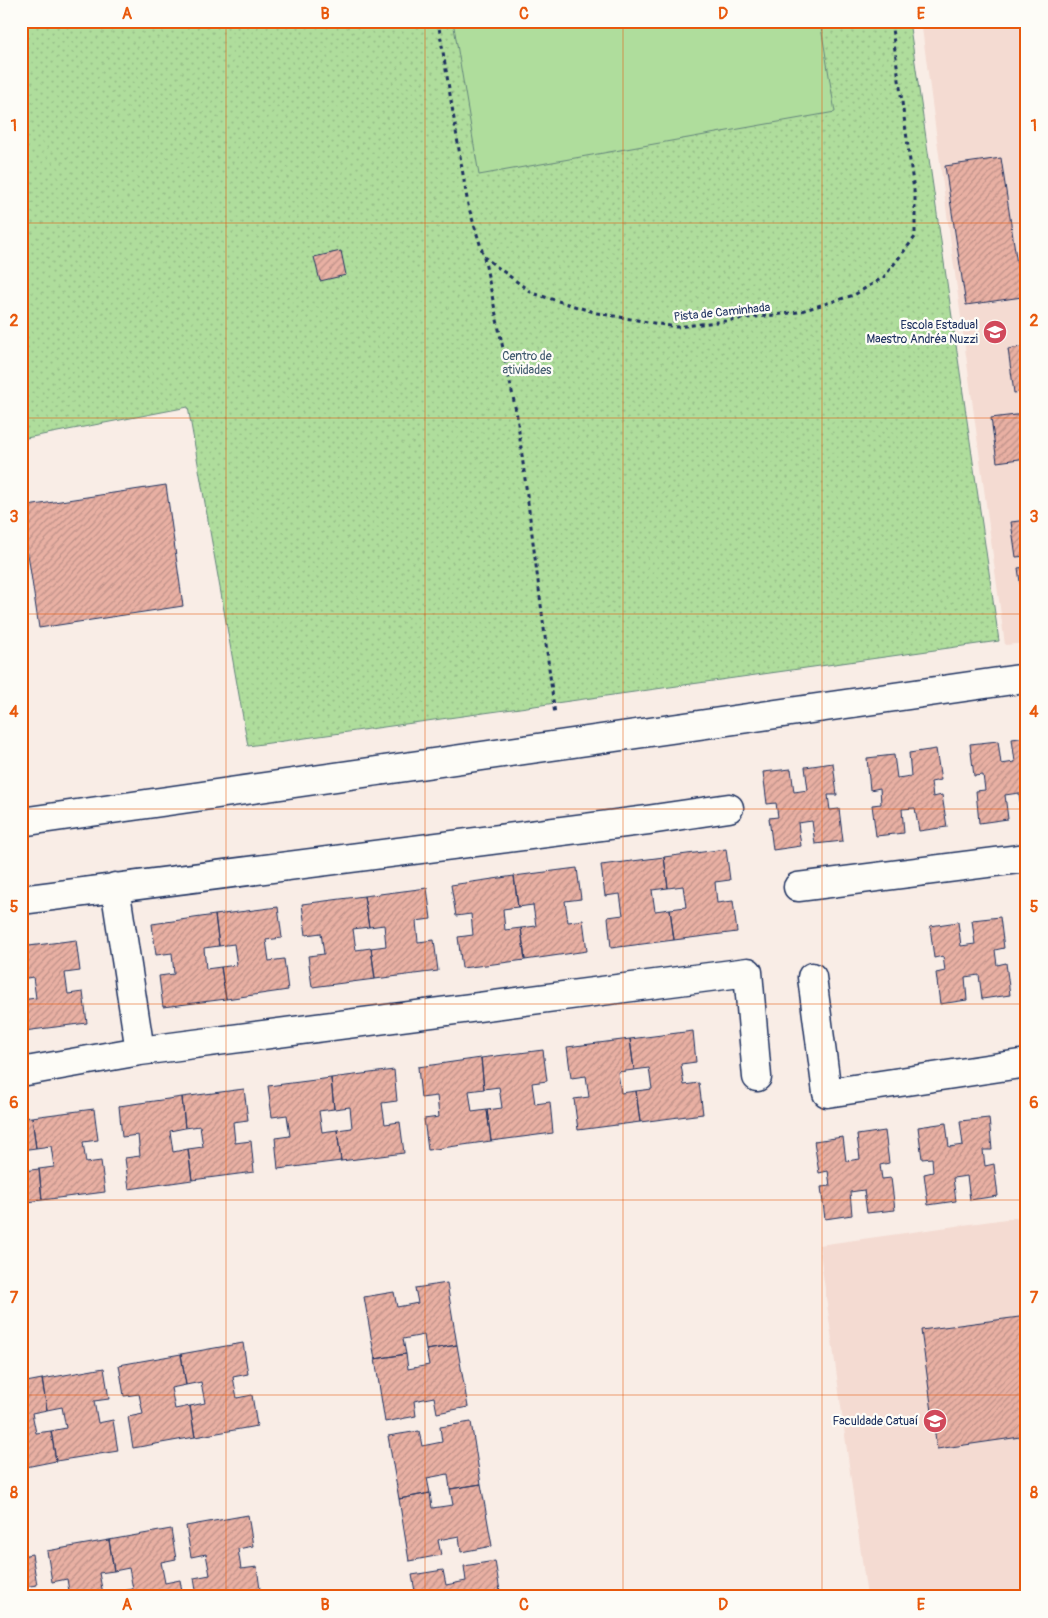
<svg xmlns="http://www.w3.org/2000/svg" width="1048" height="1618" font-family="Pangolin,sans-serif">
<defs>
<pattern id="green-dots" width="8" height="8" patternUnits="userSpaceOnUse" patternTransform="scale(1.25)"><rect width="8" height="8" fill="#afdd9c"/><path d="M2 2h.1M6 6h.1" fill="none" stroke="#96be89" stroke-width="1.8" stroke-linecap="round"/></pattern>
<pattern id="building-hatch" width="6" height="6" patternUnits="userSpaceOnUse" patternTransform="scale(1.25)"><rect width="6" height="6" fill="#e9b0a3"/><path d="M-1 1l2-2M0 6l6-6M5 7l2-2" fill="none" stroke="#bc9088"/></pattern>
</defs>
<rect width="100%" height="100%" fill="#f9ede6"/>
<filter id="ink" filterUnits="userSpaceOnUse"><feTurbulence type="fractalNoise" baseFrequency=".02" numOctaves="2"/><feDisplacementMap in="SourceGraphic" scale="10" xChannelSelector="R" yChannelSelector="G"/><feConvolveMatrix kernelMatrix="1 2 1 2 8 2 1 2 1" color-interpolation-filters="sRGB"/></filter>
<g filter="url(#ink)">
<path fill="#f4dbd2" d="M921 21H1027V643L1005 645Z
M1027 1216V1597H867L819 1245Z"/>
<path fill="url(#green-dots)" stroke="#65867d" d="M21 21H909L999 641 248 746 188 407 21 439Z"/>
<path fill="#afdd9c" stroke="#65867d" d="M453 21H820L835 112 479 175Z"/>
<path fill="url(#building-hatch)" stroke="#1b2f5e" d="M1001 158 1022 297 966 305 945 166Z
M341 251 346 275 320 281 314 257Z
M1027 346V458L997 462 991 418 1024 414 1021 392 1014 393 1008 349Z
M1023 481H1027V493H1025Z
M166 485 183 606 39 628 21 507Z
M1027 520V556L1016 557 1011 522Z
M1027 567V624H1026L1018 568Z
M1027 737V816L1022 817 1019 793 1005 795 1008 819 979 823 976 791 985 790 983 775 974 776 970 744 998 741 1001 764 1015 762 1012 739Z
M936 749 941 780 931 782 933 797 942 795 947 827 919 831 915 808 902 809 904 833 876 836 872 805 881 804 880 788 870 790 867 758 894 755 897 778 911 776 909 753Z
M833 763 837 795H828L830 810 839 809 843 841 815 844 812 821 798 823 801 846 773 850 769 818 778 817 776 803 767 804 763 772 791 769 794 792 808 790 805 767Z
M726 849 730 880 715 882 717 903 733 901 737 932 674 940 670 909 686 907 683 886 668 888 664 857Z
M664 857 668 888 652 890 655 911 670 909 674 940 611 948 608 917 623 915 620 894 605 896 601 865Z
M577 868 581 899 565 901 568 922 583 920 587 951 525 960 521 928 536 926 533 905 518 907 514 876Z
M514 876 518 907 503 909 505 930 521 928 525 960 462 968 458 937 473 935 471 914 456 916 451 885Z
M427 888 431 919 416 921 418 942 434 940 438 971 375 979 371 948 386 946 384 925 369 927 364 896Z
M364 896 369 927 353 929 356 950 371 948 375 979 312 987 308 956 324 954 321 933 306 935 302 904Z
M278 907 282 938 266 940 269 961 284 959 288 990 226 999 221 967 237 965 234 944 219 946 215 915Z
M215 915 219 946 204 948 206 969 221 967 226 999 163 1007 159 976 174 974 172 953 156 955 152 924Z
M1000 917 1004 948 995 950 997 965 1006 963 1010 995 982 999 979 975 965 977 967 1000 940 1004 936 973 945 971 943 956 934 958 930 926 958 922 961 946 975 944 972 920Z
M76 940 80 971 65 973 68 994 83 992 87 1023 24 1031 21 1000 36 998 33 977 21 979V947Z
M21 1007 24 1031H21Z
M693 1031 696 1062 681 1064 684 1085 699 1083 703 1114 640 1122 636 1091 652 1089 649 1068 634 1070 630 1039Z
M630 1039 634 1070 618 1072 621 1093 636 1091 640 1122 578 1130 574 1099 589 1097 586 1076 571 1078 567 1047Z
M543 1050 547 1081 532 1083 535 1104 550 1102 553 1133 491 1141 487 1110 502 1108 499 1087 484 1089 481 1058Z
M481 1058 484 1089 469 1091 472 1112 487 1110 491 1141 428 1150 424 1119 439 1117 437 1096 421 1098 418 1067Z
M394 1070 397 1101 382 1103 385 1124 400 1122 404 1153 341 1161 337 1130 352 1128 350 1107 334 1109 331 1078Z
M331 1078 334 1109 319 1111 322 1132 337 1130 341 1161 278 1169 275 1138 290 1136 287 1115 272 1117 268 1086Z
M244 1089 248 1120 233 1122 235 1143 251 1141 254 1172 192 1180 188 1149 203 1147 200 1126 185 1128 182 1097Z
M182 1097 185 1128 170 1131 173 1152 188 1149 192 1180 129 1189 125 1158 140 1156 138 1135 122 1137 119 1106Z
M94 1109 98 1140 83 1142 86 1163 101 1161 105 1192 42 1200 39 1169 54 1167 51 1146 36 1148 32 1117Z
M1021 1113H1027V1145H1026Z
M32 1117 36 1148 21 1150V1118Z
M989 1118 992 1150H983L985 1166 994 1164 998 1196 970 1200 967 1176 953 1178 956 1201 928 1205 924 1174 933 1172 932 1158 922 1159 918 1127 946 1123 949 1147 963 1145 960 1121Z
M885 1131 889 1163 880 1165 882 1179 891 1178 895 1210 867 1213 864 1190 850 1192 852 1215 825 1219 821 1187 830 1186 828 1171 819 1173 814 1141 843 1137 846 1161 860 1159 857 1135Z
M21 1155 23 1171 39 1169 42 1200 21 1203Z
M447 1283 457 1345 426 1350 424 1335 403 1339 406 1354 375 1359 364 1297 394 1292 397 1307 418 1303 415 1288Z
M1027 1316V1436L937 1449 921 1330Z
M243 1343 248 1374 233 1377 237 1398 252 1395 257 1426 195 1437 190 1406 205 1403 201 1382 186 1385 181 1354Z
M457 1345 468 1407 437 1413 434 1397 414 1401 416 1416 385 1422 375 1359 406 1354 408 1369 429 1365 426 1350Z
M181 1354 186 1385 171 1388 175 1409 190 1406 195 1437 133 1448 128 1417 143 1414 139 1394 124 1396 119 1365Z
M104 1368 109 1399 94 1401 98 1423 113 1420 118 1451 56 1461 51 1431 66 1428 62 1407 47 1410 42 1379Z
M42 1379 47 1410 32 1413 36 1433 51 1431 56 1461 21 1468V1383Z
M471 1422 481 1484 450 1489 448 1474 427 1478 430 1493 399 1499 388 1436 419 1431 422 1446 442 1442 440 1427Z
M481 1484 492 1546 461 1552 459 1536 438 1540 441 1555 409 1561 399 1499 430 1493 432 1508 453 1505 450 1489Z
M248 1515 253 1546 238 1549 241 1569 257 1567 261 1597H197L194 1578 210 1575 206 1554 191 1557 186 1526Z
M171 1529 176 1559 161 1562 165 1583 180 1580 183 1597H118V1592L133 1589 129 1568 114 1571 109 1540Z
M109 1540 114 1571 99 1573 103 1594 118 1592V1597H70L67 1579 52 1582 47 1551Z
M32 1554 37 1585 22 1587 24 1597H21V1556Z
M495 1561 501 1597H416L412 1575 443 1570 446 1585 466 1581 464 1566Z"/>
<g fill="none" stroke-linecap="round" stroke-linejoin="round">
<g stroke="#1b2f5e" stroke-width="31">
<path id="street" d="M21 822 1027 678
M115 887 140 1051
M798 887 1027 858
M21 900 648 820 729 808
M812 977 827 1093 1027 1063
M21 1072 140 1051 748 972 757 1077"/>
</g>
<path stroke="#1b2f5e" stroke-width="3" stroke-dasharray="4 4" stroke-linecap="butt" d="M438 21 468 205 484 257 532 293 597 313 676 327 798 312 854 295 884 277 915 237V198L891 21
M484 257 517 416 555 715"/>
<use href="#street" stroke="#fdfcf7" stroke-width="28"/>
</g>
</g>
<path fill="none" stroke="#e8590c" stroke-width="1" stroke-opacity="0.55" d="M226 21V1597M425 21V1597M623 21V1597M822 21V1597M21 223H1027M21 418H1027M21 614H1027M21 809H1027M21 1004H1027M21 1200H1027M21 1395H1027"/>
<defs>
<g id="school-disc" transform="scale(1.25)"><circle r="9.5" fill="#d1495b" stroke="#fdfcf7"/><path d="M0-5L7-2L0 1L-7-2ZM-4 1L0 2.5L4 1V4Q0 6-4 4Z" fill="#fff"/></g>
<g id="university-disc" transform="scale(1.25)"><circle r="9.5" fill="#d1495b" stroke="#fdfcf7"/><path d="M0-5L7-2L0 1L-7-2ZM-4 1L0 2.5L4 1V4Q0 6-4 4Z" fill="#fff"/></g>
</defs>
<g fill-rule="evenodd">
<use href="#school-disc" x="995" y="332"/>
<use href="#university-disc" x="935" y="1421"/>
</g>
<g text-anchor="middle" stroke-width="4.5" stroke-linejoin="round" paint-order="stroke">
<g font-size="12" fill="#1b2f5e" stroke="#fdfcf7">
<text transform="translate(722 312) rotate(-6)" y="4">Pista de Caminhada</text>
</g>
<g font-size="12" fill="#1b2f5e" stroke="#fdfcf7" text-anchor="end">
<text x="978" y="329">Escola Estadual<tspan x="978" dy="14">Maestro Andréa Nuzzi</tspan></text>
<text x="918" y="1425">Faculdade Catuaí</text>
</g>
<g font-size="12" fill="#405a6e" stroke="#fdfcf7">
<text x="527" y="360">Centro de<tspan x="527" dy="14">atividades</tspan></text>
</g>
</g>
<rect width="1048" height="1618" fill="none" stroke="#fdfcf7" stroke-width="55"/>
<rect x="28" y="28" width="992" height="1562" fill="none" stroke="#e8590c" stroke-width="2"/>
<g font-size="16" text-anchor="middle" font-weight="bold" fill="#e8590c">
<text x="127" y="19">A</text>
<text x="325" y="19">B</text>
<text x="524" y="19">C</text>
<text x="723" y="19">D</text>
<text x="921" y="19">E</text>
<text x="14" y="131">1</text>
<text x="1034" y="131">1</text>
<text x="14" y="326">2</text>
<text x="1034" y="326">2</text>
<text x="14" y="522">3</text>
<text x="1034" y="522">3</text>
<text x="14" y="717">4</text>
<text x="1034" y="717">4</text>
<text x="14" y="912">5</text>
<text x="1034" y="912">5</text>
<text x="14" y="1108">6</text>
<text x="1034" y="1108">6</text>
<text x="14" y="1303">7</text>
<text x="1034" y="1303">7</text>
<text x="14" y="1498">8</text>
<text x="1034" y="1498">8</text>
<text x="127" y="1610">A</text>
<text x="325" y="1610">B</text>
<text x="524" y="1610">C</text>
<text x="723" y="1610">D</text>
<text x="921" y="1610">E</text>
</g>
</svg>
